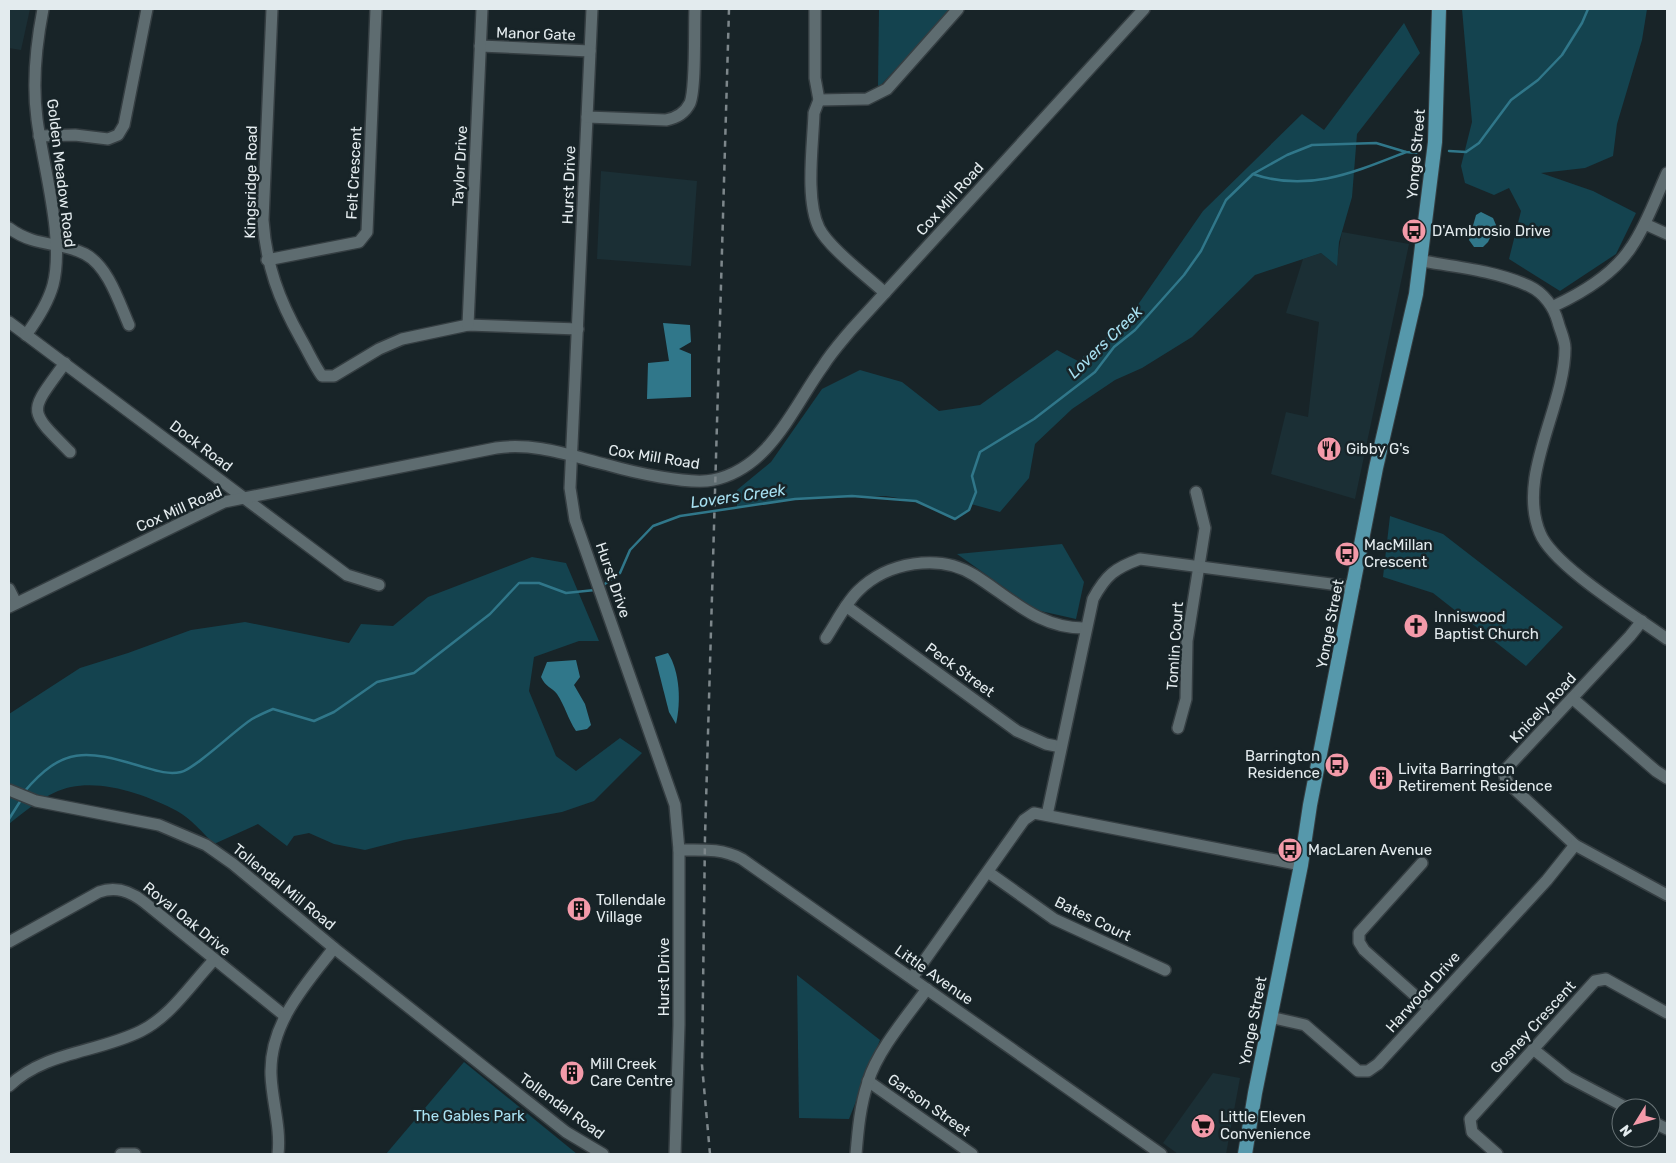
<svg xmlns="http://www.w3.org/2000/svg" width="1676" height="1163" font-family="Rubik,sans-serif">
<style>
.built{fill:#1b2f35}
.green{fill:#14434f}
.water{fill:#30778a}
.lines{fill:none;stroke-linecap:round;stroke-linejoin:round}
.stream{stroke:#30778a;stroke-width:2.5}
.minor-casing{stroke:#353e42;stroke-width:14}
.major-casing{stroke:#353e42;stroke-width:16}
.minor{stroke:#5e6c70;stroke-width:11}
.major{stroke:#5698ab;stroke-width:14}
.rail{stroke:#7d878b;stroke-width:2.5;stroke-dasharray:6 6;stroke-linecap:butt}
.labels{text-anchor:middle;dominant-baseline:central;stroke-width:5;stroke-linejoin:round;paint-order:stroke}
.street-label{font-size:15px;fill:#e3ebee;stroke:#182428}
.poi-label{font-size:15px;fill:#e3ebee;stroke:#182428;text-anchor:start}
.park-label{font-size:15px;fill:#aae3f4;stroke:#182428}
.water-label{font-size:16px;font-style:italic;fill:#a7e0f1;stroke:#182428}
</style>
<rect width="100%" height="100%" fill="#182428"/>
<g class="built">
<path d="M9,9H30L21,50L9,48Z"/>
<path d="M601,171L697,181L691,266L597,259Z"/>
<path d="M1342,232L1409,244L1355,499L1271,474L1286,412L1308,417L1319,322L1286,313L1303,259L1321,253L1336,265Z"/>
<path d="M1213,1073L1240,1078L1226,1154H1178L1163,1143Z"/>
</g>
<g class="green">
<path d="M879,9H952L878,88Z"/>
<path d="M1462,9H1647L1642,40L1617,124L1613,156L1585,168L1541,173L1593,191L1636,213L1616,254L1560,291L1509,259L1521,211L1509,188L1494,195L1465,183L1461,166L1472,122Z"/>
<path d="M1404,23L1420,53L1357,134L1352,197L1339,242L1337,266L1321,253L1255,275L1192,337L1142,368L1115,380L1072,409L1035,444L1029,478L1000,512L971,504L969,510L955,519L916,501L886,496L795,499L737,508V490L771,462L822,389L860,370L902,382L939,411L980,405L1057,350L1078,361L1128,319L1203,211L1302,114L1324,130Z"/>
<path d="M1390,516L1443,534L1563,627L1526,666L1433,593L1383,577Z"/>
<path d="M1062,544L1084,582L1076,619L1036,610L957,554Z"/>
<path d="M532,557L566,563L599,641H579L534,657L529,691L556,756L576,771L620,738L642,753L594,801L562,812L404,840L365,850L334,844L309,833L294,836L287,846L258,824L214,844C203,833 190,818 177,811C147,795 105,780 71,787C47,792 27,810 9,824V714L80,668L128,653L191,630L245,622L349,643L361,624L393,626L428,597Z"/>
<path d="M797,975L880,1040L849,1119L799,1118Z"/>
<path d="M464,1062L577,1154H386Z"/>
</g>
<g class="water">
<path d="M1481,212L1493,218L1496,225L1488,242L1483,247H1474L1469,240L1476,215Z"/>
<path d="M663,323L690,325L691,342L679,349L691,354V397L647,399L648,363L669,361Z"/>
<path d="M668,653C680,672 681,702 676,724L669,712L655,657Z"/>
<path d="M576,660L580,677L574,685L585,704L591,725L587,729L576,731C568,719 565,706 557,694C552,687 546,688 541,677L547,662Z"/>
</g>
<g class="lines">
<g class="stream">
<path d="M1449,151L1466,152L1479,143L1511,100L1538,80L1562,55L1582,23L1588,9"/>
<path d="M1253,174C1308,193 1355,172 1406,152"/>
<path d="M602,586L620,573L630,550L653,526L680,516L795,499L852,496L916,501L955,519L969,510L976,492L972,476L980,452L1034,419L1095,372L1114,347L1135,330L1184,275L1201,251L1226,200L1253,174L1287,155L1312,145L1376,143L1406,152L1418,153"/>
<path d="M24,792C63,746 86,750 140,766C154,770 167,775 181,772C195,769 236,729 252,719C259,715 266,712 273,709L314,721L334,712L377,682L414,673L490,614L519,583H539L566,593L595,590"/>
<path d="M9,819L21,800"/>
</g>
<defs>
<g id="minor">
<path d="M272,9L263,220C266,265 279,300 301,339C308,351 314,365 322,376H334L379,349L402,339L468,325L578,329"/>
<path d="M592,9L570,488L575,520L675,805L679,850V1025L675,1154"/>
<path d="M815,9V78L819,100L814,113C813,145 805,199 819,228C829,248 868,277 885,293"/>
<path d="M480,46L590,51"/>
<path d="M819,100L867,99L887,89L958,9"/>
<path d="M587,117L666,120C677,118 685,113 690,103C696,88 694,28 695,9"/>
<path d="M39,136L75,135L108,139L118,135L124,125L147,9"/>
<path d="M1645,224L1667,234"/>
<path d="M9,228C36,248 60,241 85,254C108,266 119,302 129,325"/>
<path d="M267,260L359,242L367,232L376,9"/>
<path d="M1422,261C1457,267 1496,271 1529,286C1544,293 1554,307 1558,322C1560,330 1565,340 1565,348C1565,407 1516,476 1540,533C1553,566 1637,617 1667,639"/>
<path d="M1554,306C1582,293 1615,273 1632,246C1647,224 1656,197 1667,173"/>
<path d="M9,322L347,575L379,585"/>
<path d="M468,325L482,9"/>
<path d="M26,335C37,320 48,303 53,285C65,239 43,167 37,119C32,82 36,45 43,9"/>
<path d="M65,363C29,413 26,408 70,452"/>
<path d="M9,589L16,603"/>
<path d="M846,606L1017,731L1046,744L1061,747"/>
<path d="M9,607L224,502L496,448C535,442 571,456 608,465C632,472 689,485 713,480C770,468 792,409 823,366C831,353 841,342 851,330L1144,9"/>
<path d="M1642,621L1630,636L1505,770V777L1508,783L1575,845L1667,895"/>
<path d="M826,638C836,623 845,604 858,591C887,562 939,553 974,575C1011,598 1039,629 1085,628"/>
<path d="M1572,698L1656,771L1667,778"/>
<path d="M1178,728L1186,699L1187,641L1205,528L1196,492"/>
<path d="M9,790L36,801L159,825L206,845L233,864L334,948L566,1132L603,1154"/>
<path d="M1047,815L1093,599C1106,575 1115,568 1140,559L1354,587"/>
<path d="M679,850C702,850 721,848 742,859L1161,1154"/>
<path d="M1422,863L1359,933V942L1364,950L1429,1008"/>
<path d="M988,872L1054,919L1165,970"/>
<path d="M9,942L99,892C116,886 130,891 144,902L285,1016"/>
<path d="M912,978L1024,820L1034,813L1301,865"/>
<path d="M1270,1017L1305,1025L1358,1071H1368L1378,1064L1547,880L1575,845"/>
<path d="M1533,1049L1568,1077L1627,1108"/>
<path d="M868,1081L972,1154"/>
<path d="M9,1086C46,1051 97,1053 141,1031C171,1016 191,984 214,960"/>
<path d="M1651,1121L1667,1129"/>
<path d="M121,1154H135"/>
<path d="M278,1154C281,1127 272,1102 271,1075C269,1024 305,985 334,948"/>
<path d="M856,1154C858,1130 860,1106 868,1082C877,1051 908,1015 927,989"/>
<path d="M1497,1154L1472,1132L1470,1119L1595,981L1606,979L1667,1013"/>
</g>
<path id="major" d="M1245,1154L1255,1093L1301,865L1310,805L1376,468L1416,294L1435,142L1439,9"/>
</defs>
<use href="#minor" class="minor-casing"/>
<use href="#major" class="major-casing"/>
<use href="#minor" class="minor"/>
<use href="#major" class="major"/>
<path class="rail" d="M710,1154L702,1065L705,837L729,9"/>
</g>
<defs>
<symbol id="bus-disc" viewBox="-11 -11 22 22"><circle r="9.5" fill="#f39aa9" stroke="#182428"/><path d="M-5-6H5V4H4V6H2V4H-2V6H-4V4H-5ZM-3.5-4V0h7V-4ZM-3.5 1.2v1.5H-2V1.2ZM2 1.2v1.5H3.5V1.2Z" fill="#111"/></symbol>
<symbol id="restaurant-disc" viewBox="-11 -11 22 22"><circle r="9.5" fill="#f39aa9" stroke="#182428"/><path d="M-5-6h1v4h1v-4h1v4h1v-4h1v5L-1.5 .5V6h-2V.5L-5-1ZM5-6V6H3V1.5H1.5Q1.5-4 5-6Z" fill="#111"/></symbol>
<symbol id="church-disc" viewBox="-11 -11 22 22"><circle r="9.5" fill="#f39aa9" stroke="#182428"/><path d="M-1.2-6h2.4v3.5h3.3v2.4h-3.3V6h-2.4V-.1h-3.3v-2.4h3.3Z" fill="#111"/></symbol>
<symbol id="building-disc" viewBox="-11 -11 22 22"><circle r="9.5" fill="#f39aa9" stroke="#182428"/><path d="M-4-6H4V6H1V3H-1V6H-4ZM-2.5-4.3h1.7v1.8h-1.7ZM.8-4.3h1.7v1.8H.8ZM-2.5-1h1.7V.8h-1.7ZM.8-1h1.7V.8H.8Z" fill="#111"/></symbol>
<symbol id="supermarket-disc" viewBox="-11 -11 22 22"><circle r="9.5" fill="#f39aa9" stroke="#182428"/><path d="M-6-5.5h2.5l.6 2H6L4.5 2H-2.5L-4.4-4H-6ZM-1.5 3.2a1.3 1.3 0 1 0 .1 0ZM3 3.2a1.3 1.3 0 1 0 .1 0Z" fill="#111"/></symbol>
</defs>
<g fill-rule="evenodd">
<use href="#bus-disc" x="1400" y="217" width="28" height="28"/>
<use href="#restaurant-disc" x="1315" y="435" width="28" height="28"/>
<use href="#bus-disc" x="1333" y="540" width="28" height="28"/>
<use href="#church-disc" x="1402" y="612" width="28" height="28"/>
<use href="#bus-disc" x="1323" y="751" width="28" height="28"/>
<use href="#building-disc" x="1367" y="764" width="28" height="28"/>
<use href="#bus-disc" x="1276" y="836" width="28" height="28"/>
<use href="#building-disc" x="565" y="895" width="28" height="28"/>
<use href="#building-disc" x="558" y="1059" width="28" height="28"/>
<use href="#supermarket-disc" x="1189" y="1112" width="28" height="28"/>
</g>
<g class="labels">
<g class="street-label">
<text transform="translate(536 34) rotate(2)">Manor Gate</text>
<text transform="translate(1416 154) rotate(-85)">Yonge Street</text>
<text transform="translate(460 166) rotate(-87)">Taylor Drive</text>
<text transform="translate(61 173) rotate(83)">Golden Meadow Road</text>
<text transform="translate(354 173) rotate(-87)">Felt Crescent</text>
<text transform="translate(251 182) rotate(-89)">Kingsridge Road</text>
<text transform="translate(569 185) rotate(-88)">Hurst Drive</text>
<text transform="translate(950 199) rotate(-48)">Cox Mill Road</text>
<text transform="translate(201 446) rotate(37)">Dock Road</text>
<text transform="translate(654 457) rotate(9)">Cox Mill Road</text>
<text transform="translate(179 509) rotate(-24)">Cox Mill Road</text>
<text transform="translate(613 580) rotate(71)">Hurst Drive</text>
<text transform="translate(1330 624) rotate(-79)">Yonge Street</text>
<text transform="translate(1175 646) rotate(-86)">Tomlin Court</text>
<text transform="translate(960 670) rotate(36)">Peck Street</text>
<text transform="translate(1543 708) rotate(-47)">Knicely Road</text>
<text transform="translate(284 887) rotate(39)">Tollendal Mill Road</text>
<text transform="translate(187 919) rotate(39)">Royal Oak Drive</text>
<text transform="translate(1093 919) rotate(26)">Bates Court</text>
<text transform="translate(934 975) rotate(35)">Little Avenue</text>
<text transform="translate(664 977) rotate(-90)">Hurst Drive</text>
<text transform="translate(1423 992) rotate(-48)">Harwood Drive</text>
<text transform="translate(1253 1021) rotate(-79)">Yonge Street</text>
<text transform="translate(1533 1027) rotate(-48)">Gosney Crescent</text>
<text transform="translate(929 1105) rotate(35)">Garson Street</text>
<text transform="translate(562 1106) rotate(36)">Tollendal Road</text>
</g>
<g class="poi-label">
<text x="1432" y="231">D'Ambrosio Drive</text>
<text x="1346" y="449">Gibby G's</text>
<text x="1364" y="545">MacMillan<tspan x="1364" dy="17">Crescent</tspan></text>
<text x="1434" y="617">Inniswood<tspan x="1434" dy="17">Baptist Church</tspan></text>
<text x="1320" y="756" text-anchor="end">Barrington<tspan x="1320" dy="17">Residence</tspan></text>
<text x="1398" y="769">Livita Barrington<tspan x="1398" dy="17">Retirement Residence</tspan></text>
<text x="1308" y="850">MacLaren Avenue</text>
<text x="596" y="900">Tollendale<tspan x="596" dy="17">Village</tspan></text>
<text x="590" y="1064">Mill Creek<tspan x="590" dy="17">Care Centre</tspan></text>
<text x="1220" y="1117">Little Eleven<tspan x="1220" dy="17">Convenience</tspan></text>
</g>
<g class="park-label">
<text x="469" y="1116">The Gables Park</text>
</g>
<g class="water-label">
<text transform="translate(1105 342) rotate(-44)">Lovers Creek</text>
<text transform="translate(738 496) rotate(-8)">Lovers Creek</text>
</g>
</g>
<rect width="1676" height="1163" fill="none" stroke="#e3ebee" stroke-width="20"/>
<g transform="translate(1636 1123) rotate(233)"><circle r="24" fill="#182428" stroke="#697477"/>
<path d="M0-4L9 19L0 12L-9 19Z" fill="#f39aa9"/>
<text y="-8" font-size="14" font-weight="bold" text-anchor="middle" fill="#e3ebee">N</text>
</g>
</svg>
